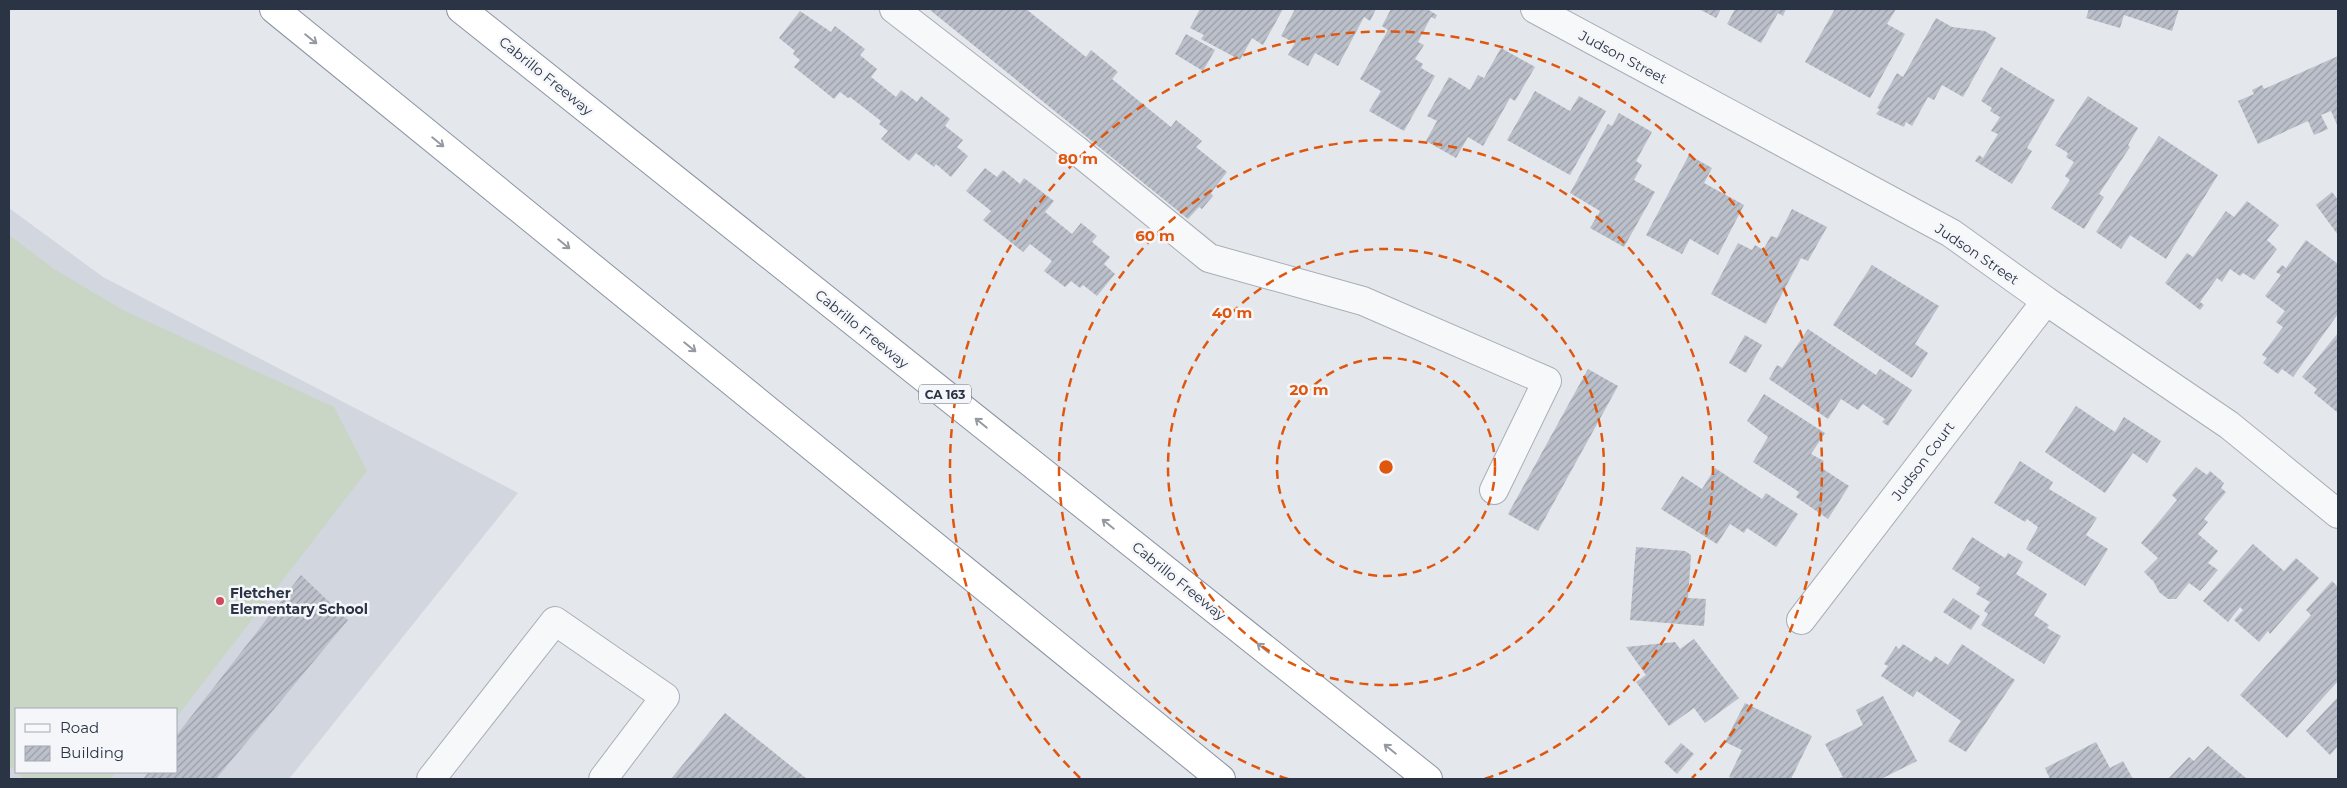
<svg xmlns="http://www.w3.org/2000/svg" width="2347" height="788" font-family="Montserrat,sans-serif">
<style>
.built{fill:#d2d6de;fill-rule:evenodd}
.garden{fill:#c9d6c5}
.building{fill:url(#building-hatch)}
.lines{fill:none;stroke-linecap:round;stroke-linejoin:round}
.minor-casing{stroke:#a9aeb7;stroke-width:30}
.highway-casing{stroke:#8b94a3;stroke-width:30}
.minor{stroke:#f7f8fa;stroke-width:28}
.highway{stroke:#fff;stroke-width:28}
.oneway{stroke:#959aa2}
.ring{fill:none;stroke:#df570f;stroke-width:2.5;stroke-dasharray:9 6}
.poi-dot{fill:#d1495b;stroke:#f4f6f9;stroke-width:2}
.labels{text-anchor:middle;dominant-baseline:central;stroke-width:5;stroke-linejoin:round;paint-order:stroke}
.shield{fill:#f4f6f9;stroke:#676e7b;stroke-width:1}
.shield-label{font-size:12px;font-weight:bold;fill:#2b3445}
.street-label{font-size:14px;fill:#2b3445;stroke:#f4f6f9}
.poi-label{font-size:14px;font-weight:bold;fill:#2b3445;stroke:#f4f6f9;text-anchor:start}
.centre{fill:#df570f;stroke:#f4f6f9;stroke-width:2.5}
.ring-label{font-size:15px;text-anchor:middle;font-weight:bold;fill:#df570f;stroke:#f4f6f9;stroke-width:5;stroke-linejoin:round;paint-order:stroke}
</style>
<defs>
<pattern id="building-hatch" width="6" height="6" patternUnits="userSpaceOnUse" patternTransform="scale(1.25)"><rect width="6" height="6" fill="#bbc0ca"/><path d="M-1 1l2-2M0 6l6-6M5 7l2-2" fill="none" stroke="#989da6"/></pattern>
</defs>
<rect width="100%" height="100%" fill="#e4e7ec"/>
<path class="built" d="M9,208L103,277L518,493L289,779H9ZM16,709H176V772H16Z"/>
<g class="garden">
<path d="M9,235L54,269L123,310L334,407L367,471L176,718V709H16V772L9,765Z"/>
<path d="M16,772H116L111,779H25Z"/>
</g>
<g class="building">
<path d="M931,9H1026L1086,57L1091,50L1118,72L1112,79L1171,127L1176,120L1202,141L1196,147L1227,172L1211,193L1213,196L1202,209L1199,207L1188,219L930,10Z"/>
<path d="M1200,9H1283L1263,45L1252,38L1240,60L1201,39L1204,35L1190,28Z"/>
<path d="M1295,9H1376L1370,21L1364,17L1338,66L1315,53L1308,66L1288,55L1295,43L1281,36Z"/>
<path d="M1391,9H1427L1437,15L1435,19L1431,17L1418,42L1424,45L1415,59L1423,64L1421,68L1435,76L1404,131L1369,111L1381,91L1360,79L1388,30L1382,26Z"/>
<path d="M1699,9H1721L1716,18Z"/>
<path d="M1735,9H1786L1783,16L1778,13L1761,43L1727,24Z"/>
<path d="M1835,9H1896L1887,24L1905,34L1870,98L1805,62Z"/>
<path d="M2089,9H2179L2172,31L2124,15L2120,28L2086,18Z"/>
<path d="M800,11L831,32L835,26L865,49L860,55L877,69L871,77L896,97L901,90L917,102L921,96L950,119L945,126L963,140L957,147L968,156L951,177L936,164L934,167L916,153L909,161L881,139L888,131L879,124L881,121L850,97L848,98L840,92L834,99L794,67L800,60L793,54L795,51L779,38Z"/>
<path d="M1936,18L1952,27L1985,31L1996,38L1963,97L1942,85L1934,100L1928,97L1912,126L1906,122L1904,127L1876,114L1880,109L1877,108L1897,73L1903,77Z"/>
<path d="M1186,34L1215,50L1203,71L1175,54Z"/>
<path d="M1501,48L1535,67L1515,101L1510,98L1483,146L1468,137L1456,158L1426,141L1437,121L1427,116L1449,77L1470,90L1478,75L1484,78Z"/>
<path d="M2338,56V127L2331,111L2321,115L2328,129L2314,135L2308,121L2258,144L2238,101L2254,94L2252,90L2262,85L2264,89Z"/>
<path d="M2001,67L2055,100L2027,148L2032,151L2012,184L1975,161L1979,155L1983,158L1998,134L1991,131L2000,117L1990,111L1992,108L1981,101Z"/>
<path d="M1535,91L1570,111L1579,96L1606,111L1570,175L1507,140Z"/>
<path d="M2088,96L2138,128L2128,145L2130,147L2099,194L2104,197L2084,229L2051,208L2070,180L2065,176L2074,162L2066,157L2068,153L2055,145Z"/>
<path d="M1619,113L1652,132L1636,161L1642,165L1634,180L1655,192L1624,247L1590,228L1600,211L1570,193L1608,124L1612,126Z"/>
<path d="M2159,136L2218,175L2166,259L2130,235L2121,249L2096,232Z"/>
<path d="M1689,155L1712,168L1704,183L1744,205L1718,255L1690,239L1682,254L1646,235Z"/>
<path d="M985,168L997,177L1003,170L1020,184L1024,178L1054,201L1045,212L1072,234L1081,223L1097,236L1092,242L1110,257L1104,264L1115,274L1097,296L1083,285L1080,288L1071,281L1065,287L1044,271L1052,261L1030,244L1023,252L983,220L991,211L966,191Z"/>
<path d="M2332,192L2338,200V235L2316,205Z"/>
<path d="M2247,201L2279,225L2267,240L2277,249L2254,280L2243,273L2240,276L2230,269L2222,282L2217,278L2200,302L2204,305L2200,310L2165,283L2187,253L2193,257L2226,211L2234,217Z"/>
<path d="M1792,209L1827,227L1808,261L1801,258L1766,324L1711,294L1738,243L1752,250L1755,245L1763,250L1771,236L1777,238Z"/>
<path d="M2306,240L2338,264V314L2293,377L2282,369L2278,374L2263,363L2267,358L2262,355L2283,327L2276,322L2285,311L2265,296L2281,275L2276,272L2282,265L2286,268Z"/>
<path d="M1872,265L1939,306L1915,344L1928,353L1912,378L1833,325Z"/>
<path d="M1808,329L1876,375L1880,369L1912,390L1888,426L1882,422L1885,419L1863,404L1858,410L1841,399L1828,419L1769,379L1777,365L1782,368Z"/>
<path d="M2338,333V413L2314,393L2317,389L2302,377Z"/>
<path d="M1745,335L1762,345L1746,373L1729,363Z"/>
<path d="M1588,369L1618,386L1538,531L1508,514Z"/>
<path d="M1764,394L1825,433L1811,454L1824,461L1820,467L1849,486L1828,519L1796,497L1799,492L1753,462L1768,437L1747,421Z"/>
<path d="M2076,406L2115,432L2124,417L2161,441L2147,463L2133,453L2105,493L2045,452Z"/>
<path d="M2020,461L2053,482L2049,489L2097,518L2086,535L2108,549L2085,586L2026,549L2038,527L2027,519L2025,522L1994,503Z"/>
<path d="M2196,467L2207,475L2210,471L2224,483L2221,488L2226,492L2204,519L2208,522L2198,534L2218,551L2208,563L2218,570L2200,591L2189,583L2176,599H2168L2159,592L2154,582L2144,572L2158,558L2141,543L2177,500L2172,495Z"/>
<path d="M1715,468L1762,499L1766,493L1798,514L1776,547L1747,528L1744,533L1730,524L1717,544L1661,509L1682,476L1702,489Z"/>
<path d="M1972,537L2005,558L2008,553L2023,562L2016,574L2047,594L2034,615L2049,625L2047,628L2061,636L2044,664L1981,625L1988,614L1984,611L1990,602L1976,594L1980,587L1952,569Z"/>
<path d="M2253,544L2284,571L2296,558L2319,578L2270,634L2268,631L2259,642L2234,620L2243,610L2240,607L2228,622L2203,601Z"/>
<path d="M1636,547L1685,551L1691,555L1688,598L1706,599L1704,626L1630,620Z"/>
<path d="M301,575L348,620L216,779H143L149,772H176V736Z"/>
<path d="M2332,581L2338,587V681L2287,738L2240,695L2311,615L2306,610Z"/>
<path d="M1953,598L1980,616L1971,630L1943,612Z"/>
<path d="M1694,639L1739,698L1705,723L1694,708L1669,726L1636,682L1646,675L1626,647L1675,642L1680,649Z"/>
<path d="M1903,644L1931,662L1935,656L1948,665L1962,644L2015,680L1966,752L1948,741L1961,721L1917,691L1913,697L1881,676L1888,666L1884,664L1896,646L1899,649Z"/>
<path d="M1883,696L1917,761L1881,779H1836L1843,777L1825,744L1863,725L1856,710Z"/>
<path d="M2338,697V746L2330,755L2306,731Z"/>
<path d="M1745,703L1812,736L1791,779H1734L1729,777L1742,750L1725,742Z"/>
<path d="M725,713L807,779H671Z"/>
<path d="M2096,742L2110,768L2123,761L2133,779H2050L2045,768Z"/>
<path d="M1681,743L1694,754L1677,774L1664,762Z"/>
<path d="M2208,746L2247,779H2168L2189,757L2194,761Z"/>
</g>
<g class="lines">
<defs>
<g id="minor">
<path d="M894,9L1075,149L1209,258L1363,301L1547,381L1494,490"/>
<path d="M1535,9L1951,233L2046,301L2229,425L2338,514"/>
<path d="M1801,620L2046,301"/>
<path d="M431,779L555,621L665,697L603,779"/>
</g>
<g id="highway">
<path d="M274,9L1221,779"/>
<path d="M461,9L1428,779"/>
</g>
</defs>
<use href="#minor" class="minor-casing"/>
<use href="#highway" class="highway-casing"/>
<use href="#minor" class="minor"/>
<use href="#highway" class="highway"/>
</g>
<defs><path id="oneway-shaft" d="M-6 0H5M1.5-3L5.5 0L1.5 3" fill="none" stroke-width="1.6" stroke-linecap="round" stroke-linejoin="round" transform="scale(1.25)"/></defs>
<g class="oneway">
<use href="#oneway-shaft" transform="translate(311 39) rotate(39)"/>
<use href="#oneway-shaft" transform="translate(438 142) rotate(39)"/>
<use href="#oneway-shaft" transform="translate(564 244) rotate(39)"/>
<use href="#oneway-shaft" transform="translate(690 347) rotate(39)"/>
<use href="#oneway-shaft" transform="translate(981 423) rotate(-141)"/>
<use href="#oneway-shaft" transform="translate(1108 524) rotate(-141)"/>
<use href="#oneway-shaft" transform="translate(1263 648) rotate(-141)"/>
<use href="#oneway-shaft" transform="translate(1390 749) rotate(-141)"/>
</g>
<g class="ring">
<circle cx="1386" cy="467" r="109"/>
<circle cx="1386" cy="467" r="218"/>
<path d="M1288 779A327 327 0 1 1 1484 779"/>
<path d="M1080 778A436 436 0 1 1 1692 778"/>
</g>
<circle class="poi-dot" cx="220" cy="601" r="5"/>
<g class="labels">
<rect class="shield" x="919" y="384.5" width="52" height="19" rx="4"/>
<g class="shield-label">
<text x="945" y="394">CA 163</text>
</g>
<g class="street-label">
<text transform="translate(1623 57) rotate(28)">Judson Street</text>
<text transform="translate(546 76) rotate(39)">Cabrillo Freeway</text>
<text transform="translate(1977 254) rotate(34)">Judson Street</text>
<text transform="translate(862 329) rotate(39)">Cabrillo Freeway</text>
<text transform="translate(1923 461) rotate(-53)">Judson Court</text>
<text transform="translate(1179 581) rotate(39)">Cabrillo Freeway</text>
</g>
<g class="poi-label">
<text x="230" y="593">Fletcher<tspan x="230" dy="16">Elementary School</tspan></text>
</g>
</g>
<circle cx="1386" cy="467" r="8" class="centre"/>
<g class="ring-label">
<text x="1078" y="164">80 m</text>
<text x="1155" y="241">60 m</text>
<text x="1232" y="318">40 m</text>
<text x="1309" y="395">20 m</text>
</g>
<rect width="2347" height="788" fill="none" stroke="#2b3445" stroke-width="20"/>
<rect x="15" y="708" width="162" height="65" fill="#f4f6f9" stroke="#a4a8b1"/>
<rect x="25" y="724" width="25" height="8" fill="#f7f8fa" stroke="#a4a8b1"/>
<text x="60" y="733" font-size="15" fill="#2b3445">Road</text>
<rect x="25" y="746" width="25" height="15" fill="url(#building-hatch)" stroke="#a4a8b1"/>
<text x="60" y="758" font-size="15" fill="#2b3445">Building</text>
</svg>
